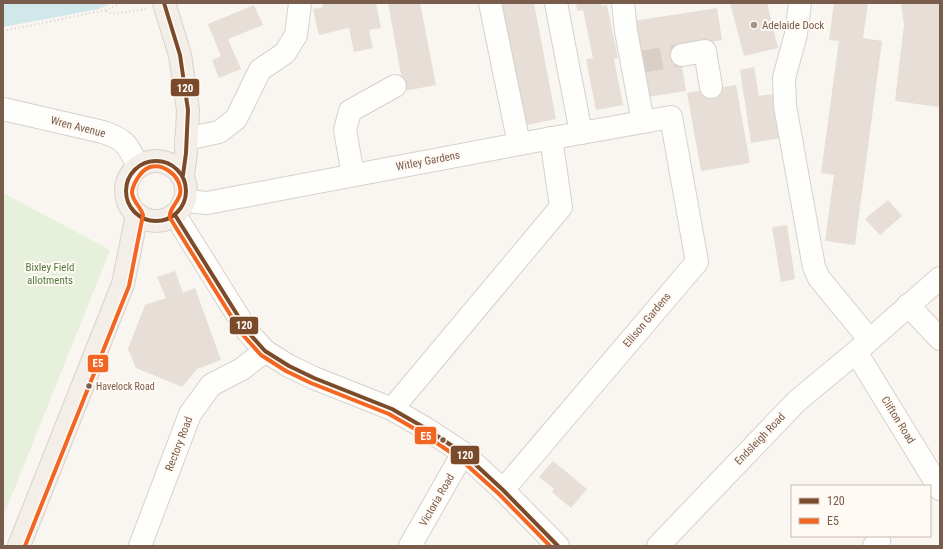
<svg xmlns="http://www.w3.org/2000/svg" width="943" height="549" font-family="'Roboto Condensed',sans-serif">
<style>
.green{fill:#e7f0db}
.water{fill:#d0e8ea}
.building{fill:#e6ded7}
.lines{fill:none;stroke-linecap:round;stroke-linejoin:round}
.minor-tunnel{stroke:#d9cfc7;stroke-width:22;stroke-dasharray:22 11;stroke-linecap:butt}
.minor-casing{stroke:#d7d1cb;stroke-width:24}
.major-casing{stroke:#dad1cc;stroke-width:24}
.path{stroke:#dcd5d0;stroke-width:2.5;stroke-dasharray:1 3;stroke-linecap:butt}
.minor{stroke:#fefefd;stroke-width:22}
.major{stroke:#f3eee8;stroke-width:22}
.bus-1-casing{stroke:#fffaf3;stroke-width:7}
.bus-2-casing{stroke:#fffaf3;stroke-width:7}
.bus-1{stroke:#7a4b2a;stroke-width:4}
.bus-2{stroke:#f26522;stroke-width:4}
.poi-dot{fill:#a69286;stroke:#fffaf3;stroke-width:1.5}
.bus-dot{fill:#7a5c4d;stroke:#fffaf3;stroke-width:1.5}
.labels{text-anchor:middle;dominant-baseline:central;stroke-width:4;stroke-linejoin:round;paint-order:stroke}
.bus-label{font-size:10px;fill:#7a5c4d;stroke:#fffaf3;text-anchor:start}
.poi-label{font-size:11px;fill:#7a5c4d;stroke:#fffaf3;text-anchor:start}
.street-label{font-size:11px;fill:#7a5c4d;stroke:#fffaf3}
.park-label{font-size:11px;fill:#537a41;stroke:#fffaf3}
.line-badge{stroke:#fffaf3;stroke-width:1.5}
.badge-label{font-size:11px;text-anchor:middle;font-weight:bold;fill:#fff}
</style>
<rect width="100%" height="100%" fill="#f9f5f0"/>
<path class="green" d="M3,193L110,250L3,517Z"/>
<path class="water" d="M3,3H112L99,9L3,27Z"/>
<g class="building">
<path d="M322,3H376L381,28L369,30L373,48L354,52L349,28L319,35L313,9L323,7Z"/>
<path d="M388,3H420L436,85L404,91Z"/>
<path d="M499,3H534L556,119L522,126Z"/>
<path d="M576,3H601L602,6L607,5L618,58L614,59L623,105L596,110L586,59L593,58L583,10L577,11Z"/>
<path d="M730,3H767L778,48L744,56Z"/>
<path d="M834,3H868L863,38L882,41L855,245L825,241L834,175L821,173L839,41L829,40Z"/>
<path d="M901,3H940V97L939,107L895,101L904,25Z"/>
<path d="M254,5L263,25L228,39L241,69L219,78L212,60L221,56L208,24Z"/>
<path d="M717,8L722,40L679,48L686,91L647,97L634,21Z"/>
<path d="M754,67L759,96L774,94L781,138L751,143L740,70Z"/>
<path d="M736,85L750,163L701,171L687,93Z"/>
<path d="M888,200L902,216L880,235L865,219Z"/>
<path d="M787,225L795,279L781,282L772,227Z"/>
<path d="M175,271L183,293L195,288L221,360L197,369L182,387L136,368L128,349L145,305L166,298L157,277Z"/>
<path d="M553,461L587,489L571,508L552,492L554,489L539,477Z"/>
</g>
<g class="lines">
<path class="minor-tunnel" d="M640,62L682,55"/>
<defs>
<g id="minor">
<path d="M490,3L519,144"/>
<path d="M556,3L581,133"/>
<path d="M623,3L626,31L643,122"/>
<path d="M800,3L796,34L784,78L785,106L814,267L819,278L869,339"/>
<path d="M682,55L705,51L711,87"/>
<path d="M3,109L103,132C126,140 127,144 138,166"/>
<path d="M186,139L219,132L236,119L260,70L285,53L296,35L300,3"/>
<path d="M353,175L345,130L350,111L395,86"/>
<path d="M186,201L207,203L519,144L671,117L697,262L503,490"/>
<path d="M175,215L248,332L265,351L289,366L314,378L392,409L425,428L463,453L503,490L558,546"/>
<path d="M908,305L940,339"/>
<path d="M856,352L940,489"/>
<path d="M392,409L561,207L551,138"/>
<path d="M140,546L190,414L211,385L242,369L265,351"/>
<path d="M410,546L463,453"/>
<path d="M658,546L797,401L856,352L940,278"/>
<path d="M874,546L879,541"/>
</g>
<g id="major">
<path d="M164,3L180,55L188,110L186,153L183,175"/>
<circle cx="156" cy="191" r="30"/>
<path d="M19,546L123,284L137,215"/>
</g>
</defs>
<use href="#minor" class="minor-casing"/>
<use href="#major" class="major-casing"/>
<g class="path">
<path d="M106,11L112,14L147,9"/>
<path d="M3,31L105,10L121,3"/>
</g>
<use href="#minor" class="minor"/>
<use href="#major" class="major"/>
<defs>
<g id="bus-1">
<path d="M164,3L180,55L188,110L186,153L183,175"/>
<circle cx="156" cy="191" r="30"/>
<path d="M175,215L248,332L265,351L289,366L314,378L392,409L425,428L463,453L503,490L558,546"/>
</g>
<path id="bus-2" d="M25,546L129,286L143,215C141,207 133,202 132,193C132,188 134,184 137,179C140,174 144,169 150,167C163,163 178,175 180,187C183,200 168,207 170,218L243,335L261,355L286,371L311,383L389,414L422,433L459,458L499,494L550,546"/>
</defs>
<use href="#bus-1" class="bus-1-casing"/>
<use href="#bus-2" class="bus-2-casing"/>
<use href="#bus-1" class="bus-1"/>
<use href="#bus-2" class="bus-2"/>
</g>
<circle class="poi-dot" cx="754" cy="25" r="4"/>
<g class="bus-dot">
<circle cx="89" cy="386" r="3.5"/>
<circle cx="443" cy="440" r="3.5"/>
</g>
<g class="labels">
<g class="bus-label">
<text x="96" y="386">Havelock Road</text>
</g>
<g class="poi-label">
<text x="762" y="25">Adelaide Dock</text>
</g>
<g class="street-label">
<text transform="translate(78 127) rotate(14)">Wren Avenue</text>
<text transform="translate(428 161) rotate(-11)">Witley Gardens</text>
<text transform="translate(647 320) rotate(-50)">Ellison Gardens</text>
<text transform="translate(898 420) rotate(58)">Clifton Road</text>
<text transform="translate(760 439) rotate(-46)">Endsleigh Road</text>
<text transform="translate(179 444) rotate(-69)">Rectory Road</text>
<text transform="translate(437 500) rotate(-60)">Victoria Road</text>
</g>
<g class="park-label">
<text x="50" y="267">Bixley Field<tspan x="50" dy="13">allotments</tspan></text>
</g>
</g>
<g class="line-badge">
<rect x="170" y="78" width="30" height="19" rx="4" fill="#7a4b2a"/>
<rect x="229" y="316" width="30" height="19" rx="4" fill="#7a4b2a"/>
<rect x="87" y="354" width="22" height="19" rx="4" fill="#f26522"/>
<rect x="414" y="426" width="23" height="19" rx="4" fill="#f26522"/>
<rect x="450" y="445" width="30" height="20" rx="4" fill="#7a4b2a"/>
</g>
<g class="badge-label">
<text x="185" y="92">120</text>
<text x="244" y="329">120</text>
<text x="98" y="367">E5</text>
<text x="426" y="440">E5</text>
<text x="465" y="459">120</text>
</g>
<rect width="943" height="549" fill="none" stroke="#7a5c4d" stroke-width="8"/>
<rect x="791" y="485" width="140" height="52" fill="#fffaf3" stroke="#cabbb1"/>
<rect x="799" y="498" width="20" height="6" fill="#7a4b2a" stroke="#cabbb1"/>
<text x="827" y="505" font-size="12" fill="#7a5c4d">120</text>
<rect x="799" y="518" width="20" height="6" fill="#f26522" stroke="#cabbb1"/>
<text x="827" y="525" font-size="12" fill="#7a5c4d">E5</text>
</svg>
